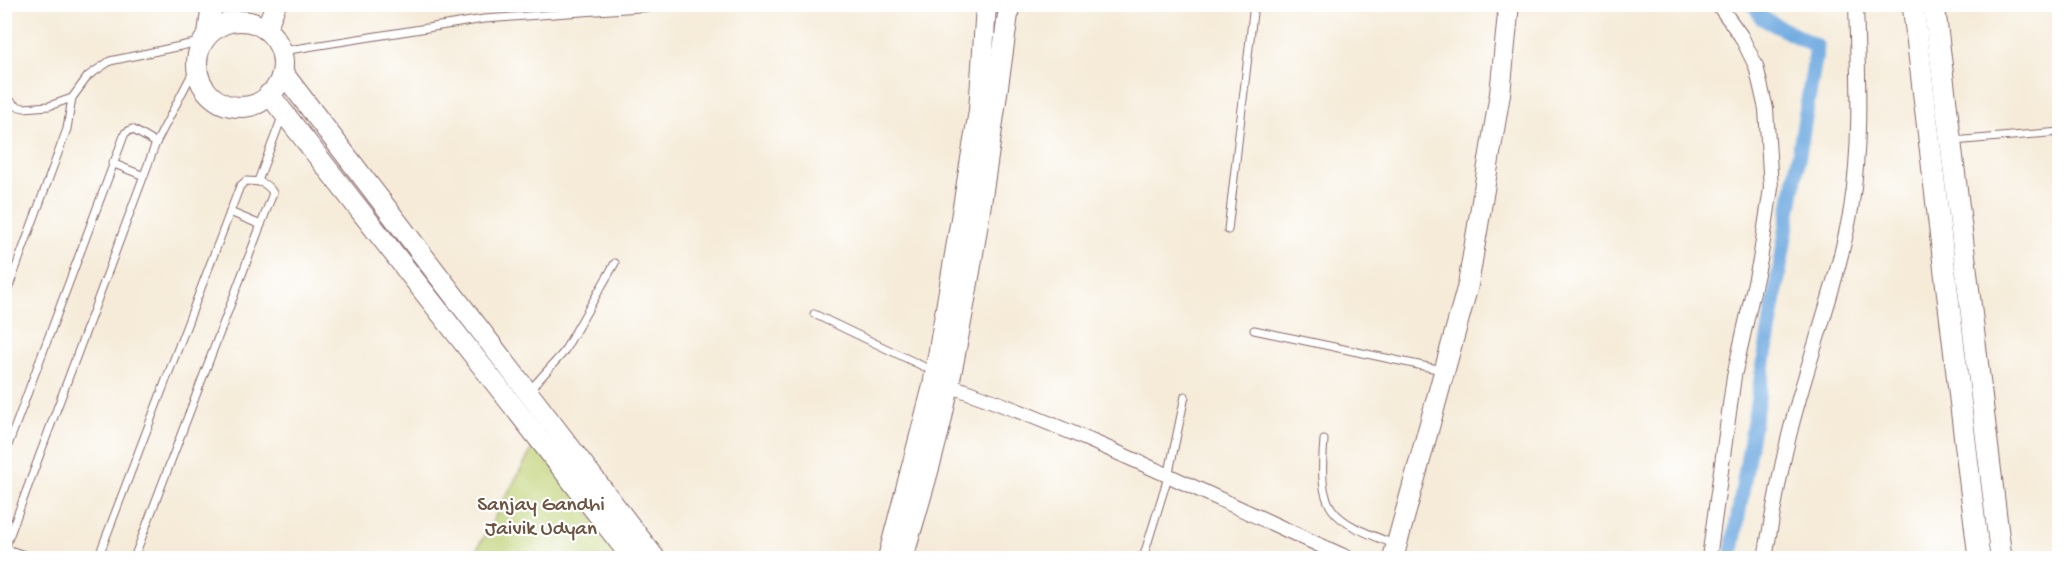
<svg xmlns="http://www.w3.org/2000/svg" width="2064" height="563" font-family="'Gochi Hand',sans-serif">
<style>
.green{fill:#bed073;stroke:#84784f;stroke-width:1.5}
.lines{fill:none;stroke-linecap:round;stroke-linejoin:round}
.canal{stroke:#70aae0;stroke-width:15}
.lane-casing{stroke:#866668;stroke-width:9}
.street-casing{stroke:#866668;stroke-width:16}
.secondary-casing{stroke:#866668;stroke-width:22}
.primary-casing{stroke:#866668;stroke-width:23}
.lane{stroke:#fff;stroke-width:7}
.street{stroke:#fff;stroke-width:14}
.secondary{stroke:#fff;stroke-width:20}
.primary{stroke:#fff;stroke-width:21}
.labels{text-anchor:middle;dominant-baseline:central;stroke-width:4.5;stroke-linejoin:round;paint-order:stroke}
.park-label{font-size:21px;fill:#6d5441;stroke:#fff}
</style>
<rect width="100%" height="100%" fill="#fff"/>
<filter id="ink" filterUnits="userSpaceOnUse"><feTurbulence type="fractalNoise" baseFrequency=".0167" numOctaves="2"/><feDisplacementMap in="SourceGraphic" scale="12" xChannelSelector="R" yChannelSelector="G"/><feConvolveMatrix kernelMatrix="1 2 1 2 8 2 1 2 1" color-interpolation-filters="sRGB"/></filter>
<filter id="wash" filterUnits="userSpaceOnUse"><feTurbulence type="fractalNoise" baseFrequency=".008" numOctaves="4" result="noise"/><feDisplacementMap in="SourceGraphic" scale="24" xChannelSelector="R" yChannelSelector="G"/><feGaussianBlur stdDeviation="1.35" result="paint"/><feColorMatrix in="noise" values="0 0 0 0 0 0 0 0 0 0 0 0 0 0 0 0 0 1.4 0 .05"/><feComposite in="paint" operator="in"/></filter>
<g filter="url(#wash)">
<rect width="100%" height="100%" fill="#f5ebd8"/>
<path class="green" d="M535,444L625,558H472Z"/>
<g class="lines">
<path class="canal" d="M1731,558L1817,47L1762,18L1754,4"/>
</g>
</g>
<g filter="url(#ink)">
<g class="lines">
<defs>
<g id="lane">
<path d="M282,51L484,19L696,4"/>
<path d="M4,95L16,106L24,108L49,106L72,98L88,76L110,61L204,41"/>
<path d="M1953,141L2060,132"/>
<path d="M112,163L144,176"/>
<path d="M258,181L282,117"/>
<path d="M230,212L261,225"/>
<path d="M1228,230L1254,4"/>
<path d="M4,300L67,129L72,98"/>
<path d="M814,314L933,371"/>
<path d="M1254,330L1442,370"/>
<path d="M529,391L563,353L615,263"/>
<path d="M1324,440C1318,512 1329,519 1394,544"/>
<path d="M4,456L125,133L132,129L156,143"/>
<path d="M4,548L33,558"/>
<path d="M5,548L156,143L196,66"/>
<path d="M98,558L240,186L246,181C258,181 267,182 273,193L134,558"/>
<path d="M1143,558L1168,477L1185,396"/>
</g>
<g id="street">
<path d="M948,385C1083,431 1218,500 1348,558"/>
<path d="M1709,558L1734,376L1760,260L1771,188L1766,109L1756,66L1741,36L1718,4"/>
<path d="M1765,558C1774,507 1783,453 1798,402C1816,338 1839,275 1851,209C1862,141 1858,73 1856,4"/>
</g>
<g id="secondary">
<circle cx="240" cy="64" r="43"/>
<path d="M266,29L276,4"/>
<path d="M208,34L212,4"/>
<path d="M283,73L655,558"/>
<path d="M269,94L632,558"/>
<path d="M888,558L933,386L979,111L986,6"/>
<path d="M903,558C916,513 930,468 941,422C971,285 990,146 1009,7"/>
<path d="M1393,558L1468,285L1500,94L1509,4"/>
</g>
<g id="primary">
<path d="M1913,4L1979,558"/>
<path d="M1934,4L2001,558"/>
</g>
</defs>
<use href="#lane" class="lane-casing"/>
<use href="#street" class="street-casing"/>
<use href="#secondary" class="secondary-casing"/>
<use href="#primary" class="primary-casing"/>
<use href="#lane" class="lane"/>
<use href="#street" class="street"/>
<use href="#secondary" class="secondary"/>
<use href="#primary" class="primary"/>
</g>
</g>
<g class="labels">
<g class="park-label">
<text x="541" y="506">Sanjay Gandhi<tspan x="541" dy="24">Jaivik Udyan</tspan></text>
</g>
</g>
<rect width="2064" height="563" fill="none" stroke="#fff" stroke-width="24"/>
</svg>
